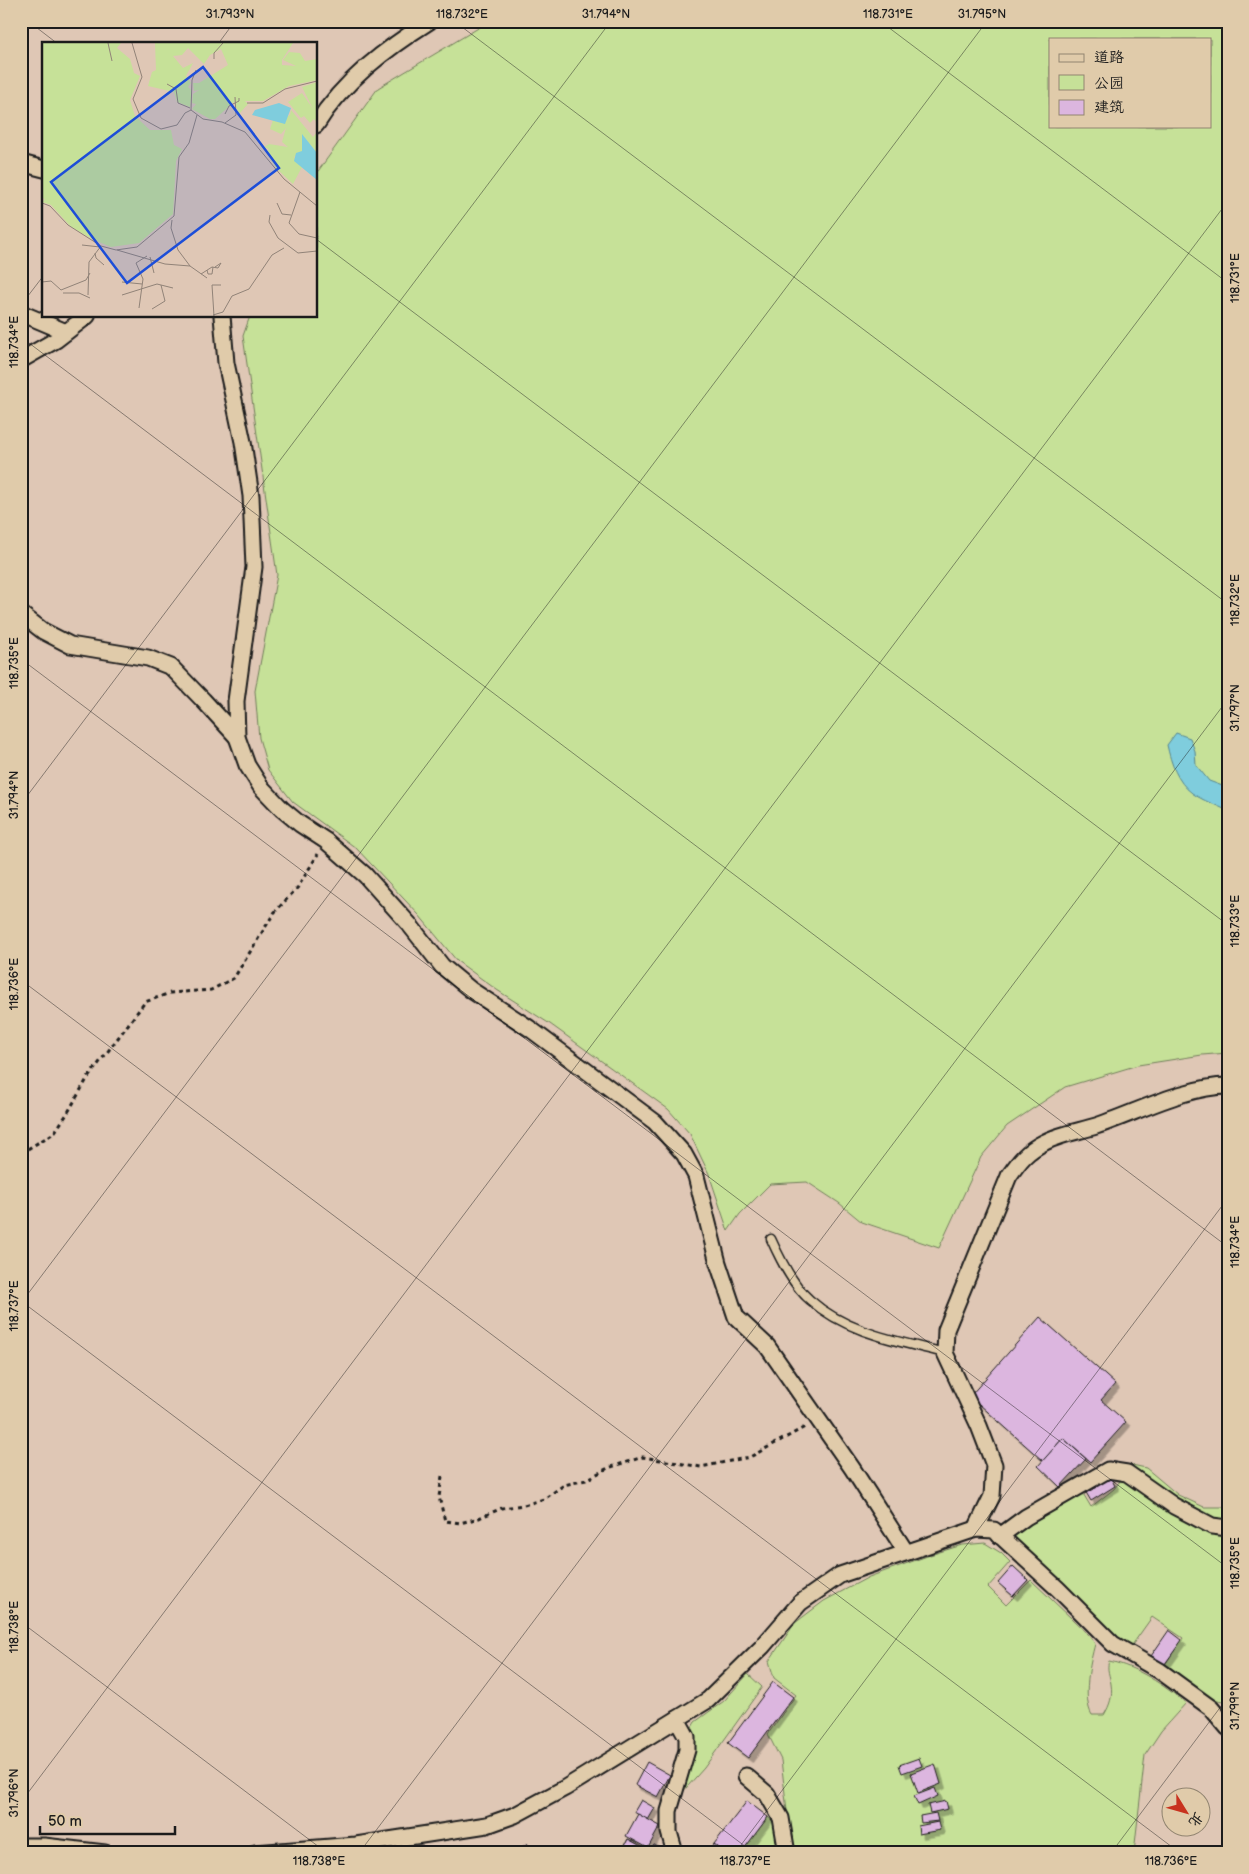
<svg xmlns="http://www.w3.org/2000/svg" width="1249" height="1874" font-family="'Balsamiq Sans','LXGW WenKai TC',sans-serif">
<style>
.green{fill:#c6e198;stroke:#717e5a;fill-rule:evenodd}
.water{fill:#7fcddd;stroke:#578690}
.building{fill:#dcb6df;stroke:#1c1c1c;filter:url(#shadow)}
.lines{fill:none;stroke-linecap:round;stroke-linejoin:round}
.lane-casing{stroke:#1c1c1c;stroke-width:11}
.street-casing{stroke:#1c1c1c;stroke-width:19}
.path{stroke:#1c1c1c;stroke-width:3;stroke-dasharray:4 4;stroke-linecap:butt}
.lane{stroke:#e0cbaa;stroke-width:8}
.street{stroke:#e0cbaa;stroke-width:15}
.ticks{fill:none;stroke:#1c1c1c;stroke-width:1;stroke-opacity:0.45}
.inset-road{fill:none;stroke:#918378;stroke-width:1}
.view{fill:#1d4ed8;fill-opacity:0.15;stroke:#1d4ed8;stroke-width:2.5}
.inset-edge{fill:none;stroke:#1c1c1c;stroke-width:2.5}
.neatline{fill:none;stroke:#1c1c1c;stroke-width:2}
.ticks-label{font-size:12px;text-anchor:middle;fill:#1c1c1c}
</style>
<defs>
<filter id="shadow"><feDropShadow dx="4.5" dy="4.5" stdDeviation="0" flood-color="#0004"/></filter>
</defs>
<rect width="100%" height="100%" fill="#dfc7b5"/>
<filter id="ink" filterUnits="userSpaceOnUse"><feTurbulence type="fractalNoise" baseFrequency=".02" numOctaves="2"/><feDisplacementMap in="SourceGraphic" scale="10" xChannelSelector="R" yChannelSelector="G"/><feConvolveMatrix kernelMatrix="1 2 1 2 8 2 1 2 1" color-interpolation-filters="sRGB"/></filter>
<g filter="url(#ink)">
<g class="green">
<path d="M490,21H1228V1053L1202,1055L1138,1065L1065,1087L1007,1126L981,1157L939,1248L862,1222L839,1203L807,1182L770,1184L740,1214L728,1231L709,1174L690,1134L668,1109L550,1024L497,990L457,961L419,915L356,848L293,802L268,770L259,738L255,691L277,575L243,336L250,316H316V174L378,88ZM1050,39H1210V126H1050Z"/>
<path d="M1132,1465L1146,1468L1178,1495L1204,1507H1223L1228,1504L1227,1702C1208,1704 1179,1677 1164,1666L1183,1638L1152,1617L1130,1648L1011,1540V1535L1081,1490L1091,1507L1114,1489Z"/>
<path d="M985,1543L1001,1553L1010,1562L988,1587L1006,1605L1031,1580L1090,1636L1095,1644C1090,1662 1082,1699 1092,1715H1104C1110,1705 1113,1696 1111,1684C1110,1676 1106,1669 1109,1661C1138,1667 1163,1685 1186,1703L1161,1731L1145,1755L1134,1853H794L788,1819L781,1760L768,1734L796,1695L774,1678L769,1661L795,1623L824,1601L869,1577L930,1555L962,1545Z"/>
<path d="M748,1674L762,1687L704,1768L679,1796L692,1735L691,1729L695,1722L724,1701Z"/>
<path d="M768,1817L775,1823L780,1853H741Z"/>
</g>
<path class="water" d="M1176,733L1190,738L1195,751L1196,765L1209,781L1228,788V811C1217,805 1203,801 1192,793C1177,782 1171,763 1167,745Z"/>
<g class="building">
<path d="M1040,1317L1115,1384L1101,1400L1126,1422L1090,1462L1063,1438L1043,1461L970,1396Z"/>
<path d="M1063,1438L1086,1459L1060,1487L1038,1466Z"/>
<path d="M1109,1474L1115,1486L1091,1501L1084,1489Z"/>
<path d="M1013,1566L1028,1580L1013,1596L998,1583Z"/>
<path d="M1169,1630L1182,1640L1162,1668L1149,1659Z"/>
<path d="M773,1682L793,1697L748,1758L728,1743Z"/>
<path d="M919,1758L922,1766L902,1773L899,1765Z"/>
<path d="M647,1762L670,1775L658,1797L635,1785Z"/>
<path d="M935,1764L941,1784L918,1793L911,1773Z"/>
<path d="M935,1788L938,1796L918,1805L914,1796Z"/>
<path d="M641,1800L655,1808L648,1820L634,1812Z"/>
<path d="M747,1801L768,1817L741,1853H725L714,1844Z"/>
<path d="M946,1801L948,1809L930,1813L928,1805Z"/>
<path d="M936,1813L938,1821L921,1823L920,1816Z"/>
<path d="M638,1814L660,1826L648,1848L626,1836Z"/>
<path d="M938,1822L940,1830L919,1834L918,1826Z"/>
<path d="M628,1839L650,1851L654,1845L669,1853H621Z"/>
<path d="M628,1839L650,1851L649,1853H621Z"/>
<path d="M527,1843L535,1853H515Z"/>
<path d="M714,1844L725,1853H707Z"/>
<path d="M654,1845L669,1853H649Z"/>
</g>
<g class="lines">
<defs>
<path id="lane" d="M771,1239C780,1259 793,1286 810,1300C847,1333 898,1341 945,1353"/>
<g id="street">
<path d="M316,125C343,81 387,48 430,21"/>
<path d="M21,163L44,169"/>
<path d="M21,313L66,332"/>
<path d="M222,316L226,363L243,442L251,496L254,567L236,701L237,737L247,765L261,787L282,809L300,824L326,841L365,875L409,924L442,966L471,990L529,1028L655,1122L684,1154L696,1176L718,1263L736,1317L767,1346L852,1468L906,1552"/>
<path d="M21,360L56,340L87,316"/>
<path d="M21,614L43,631L70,645L148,658L171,667L203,700L237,737"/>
<path d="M976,1529L992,1496L994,1465L979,1426L945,1353L946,1330L1009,1176C1020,1160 1027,1151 1045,1142C1060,1134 1080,1131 1096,1126C1136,1113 1186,1086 1228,1086"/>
<path d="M1000,1536L1026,1517L1108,1470L1127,1473L1174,1506L1212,1526L1228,1528"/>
<path d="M746,1776L767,1794L781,1818L787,1853"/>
<path d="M21,1846H44L105,1853"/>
<path d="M255,1853L356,1845L487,1825L515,1815L565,1788L708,1700L762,1647L800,1603L840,1575L976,1529L994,1530L1058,1589L1113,1644L1160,1671L1211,1708L1228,1728"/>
<path d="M675,1853L669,1832V1811L687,1750V1737L677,1719"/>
</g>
</defs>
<use href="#lane" class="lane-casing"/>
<use href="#street" class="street-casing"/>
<g class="path">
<path d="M21,1153L54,1133L67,1114L87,1079L145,1002L170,993L211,990L234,978L274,913L298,887L318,854"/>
<path d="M442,1476L439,1497L445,1521L460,1523L479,1518L502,1508L524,1505L544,1499L564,1485L586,1480L608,1468L643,1457L701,1467L750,1457L805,1427"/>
</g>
<use href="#lane" class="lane"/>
<use href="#street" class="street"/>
</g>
</g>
<path class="ticks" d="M28,21L58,44M454,21L1228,604M880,21L1228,283M218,44L235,21M316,239L1228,925M21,305L44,275M21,337L1228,1247M21,659L1228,1568M21,804L611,21M21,980L1180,1853M21,1301L754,1853M21,1303L987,21M21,1622L327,1853M21,1802L1228,201M359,1853L1228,699M735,1853L1228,1198M1111,1853L1228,1697"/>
<g transform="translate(42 42)">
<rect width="275" height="275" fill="#dfc7b5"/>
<path d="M0,1H79L75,6L88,17L92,31L98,34L88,58L93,74L108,88H129L132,103L140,107L134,119L131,172L97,201L69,205L52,198L29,185L9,163L0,160L3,157L0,156ZM113,1H251L240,18V23L254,24L241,18L247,10L258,11L263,19L275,17V38L247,44L221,59H203L206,62L197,72L192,60L173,77H168L150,67L154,62L150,61L151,52L157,48L152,49L151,41H157L186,23L179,7L168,13L162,22L146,6L140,13L131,14L141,26L151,21L144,34L149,41L146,45L150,49L148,65L135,60L132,50L106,44L110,30L114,28ZM275,40V81L272,77L268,81L262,74L259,76L246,60L260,51L271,67L260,45ZM249,68L271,95L275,90V111L260,93V110L252,115L260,125L251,142L235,127L224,110L227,107L222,105L227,102L246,105L240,100L244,86L239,92L228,87L231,78L235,80L248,73Z" fill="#c6e198"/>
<path d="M237,61L249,66L243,82L210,73L213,68ZM260,92L275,111V138L252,119L254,111L260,109Z" fill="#7fcddd"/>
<path class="inset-road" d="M66,1L70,19M90,1L100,35L91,57L99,76L119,87L135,83L143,71L149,68M172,17V11L181,1M125,42L134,47L136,61L148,66M205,61H221L243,47L275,39M149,68L161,77L180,80L203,90L242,137L275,164M149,68L150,38L154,28M183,72L187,64L197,59V56M183,81L194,73L193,55M258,150L247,181L257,192L275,196M0,161L8,164L26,183L59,204L74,208L95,205L132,174L137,115L147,101L155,73M235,161L240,172L249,173M228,173L227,180L236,196L256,211L275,209M130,178L129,186L136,208L148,224L165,236M40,203L58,205M75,208L123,222L148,224M53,211L54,216L62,223M108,215L112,231M165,228L166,232H170L171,225M159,232L170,225L176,226L179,221L173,225M0,240L9,239L19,248L44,238L48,231M80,240L100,242M21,251H37L48,256M46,253L47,220L59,204M80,253L115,242L131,246M97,266L101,237L94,221L105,214M110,267L123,259L119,243M171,273L181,270L190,254L207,247L230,213L242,206M172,274L170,243H179"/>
<path class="view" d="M161,25L237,126L85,241L9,140Z"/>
<rect width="275" height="275" class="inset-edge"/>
</g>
<rect width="1249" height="1874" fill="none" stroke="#e0cbaa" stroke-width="55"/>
<rect x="1049" y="38" width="162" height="90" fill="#e0cbaa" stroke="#928571"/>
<rect x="1059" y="54" width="25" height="8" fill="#e0cbaa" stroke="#928571"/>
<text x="1094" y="62" font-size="15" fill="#1c1c1c">道路</text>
<rect x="1059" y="75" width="25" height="15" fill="#c6e198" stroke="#928571"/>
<text x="1094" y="88" font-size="15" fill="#1c1c1c">公园</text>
<rect x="1059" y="100" width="25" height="15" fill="#dcb6df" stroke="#928571"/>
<text x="1094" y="112" font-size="15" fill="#1c1c1c">建筑</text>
<g transform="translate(1186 1812) rotate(127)"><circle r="24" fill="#e0cbaa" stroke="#928571"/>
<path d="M0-4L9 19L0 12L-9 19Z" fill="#c8321e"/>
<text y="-8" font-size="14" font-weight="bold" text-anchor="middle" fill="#1c1c1c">北</text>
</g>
<path d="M40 1826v8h135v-8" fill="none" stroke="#1c1c1c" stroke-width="2.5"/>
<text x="48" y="1826" font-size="15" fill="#1c1c1c" stroke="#e0cbaa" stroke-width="4" paint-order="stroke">50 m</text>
<rect x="28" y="28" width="1194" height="1818" class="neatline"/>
<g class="ticks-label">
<text x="230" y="18">31.793°N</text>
<text x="462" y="18">118.732°E</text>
<text x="606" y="18">31.794°N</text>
<text x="888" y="18">118.731°E</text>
<text x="982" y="18">31.795°N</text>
<text transform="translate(1235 278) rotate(-90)" y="4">118.731°E</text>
<text transform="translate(14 342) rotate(-90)" y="4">118.734°E</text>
<text transform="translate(1235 600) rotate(-90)" y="4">118.732°E</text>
<text transform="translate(14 663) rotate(-90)" y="4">118.735°E</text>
<text transform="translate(1235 708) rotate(-90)" y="4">31.797°N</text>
<text transform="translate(14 795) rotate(-90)" y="4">31.794°N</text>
<text transform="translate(1235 921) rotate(-90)" y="4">118.733°E</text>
<text transform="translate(14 984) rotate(-90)" y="4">118.736°E</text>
<text transform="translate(1235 1242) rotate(-90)" y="4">118.734°E</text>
<text transform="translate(14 1306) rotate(-90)" y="4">118.737°E</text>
<text transform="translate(1235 1563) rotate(-90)" y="4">118.735°E</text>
<text transform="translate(14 1627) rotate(-90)" y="4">118.738°E</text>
<text transform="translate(1235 1706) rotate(-90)" y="4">31.799°N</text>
<text transform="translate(14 1793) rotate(-90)" y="4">31.796°N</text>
<text x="319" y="1865">118.738°E</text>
<text x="745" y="1865">118.737°E</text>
<text x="1171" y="1865">118.736°E</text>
</g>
</svg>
